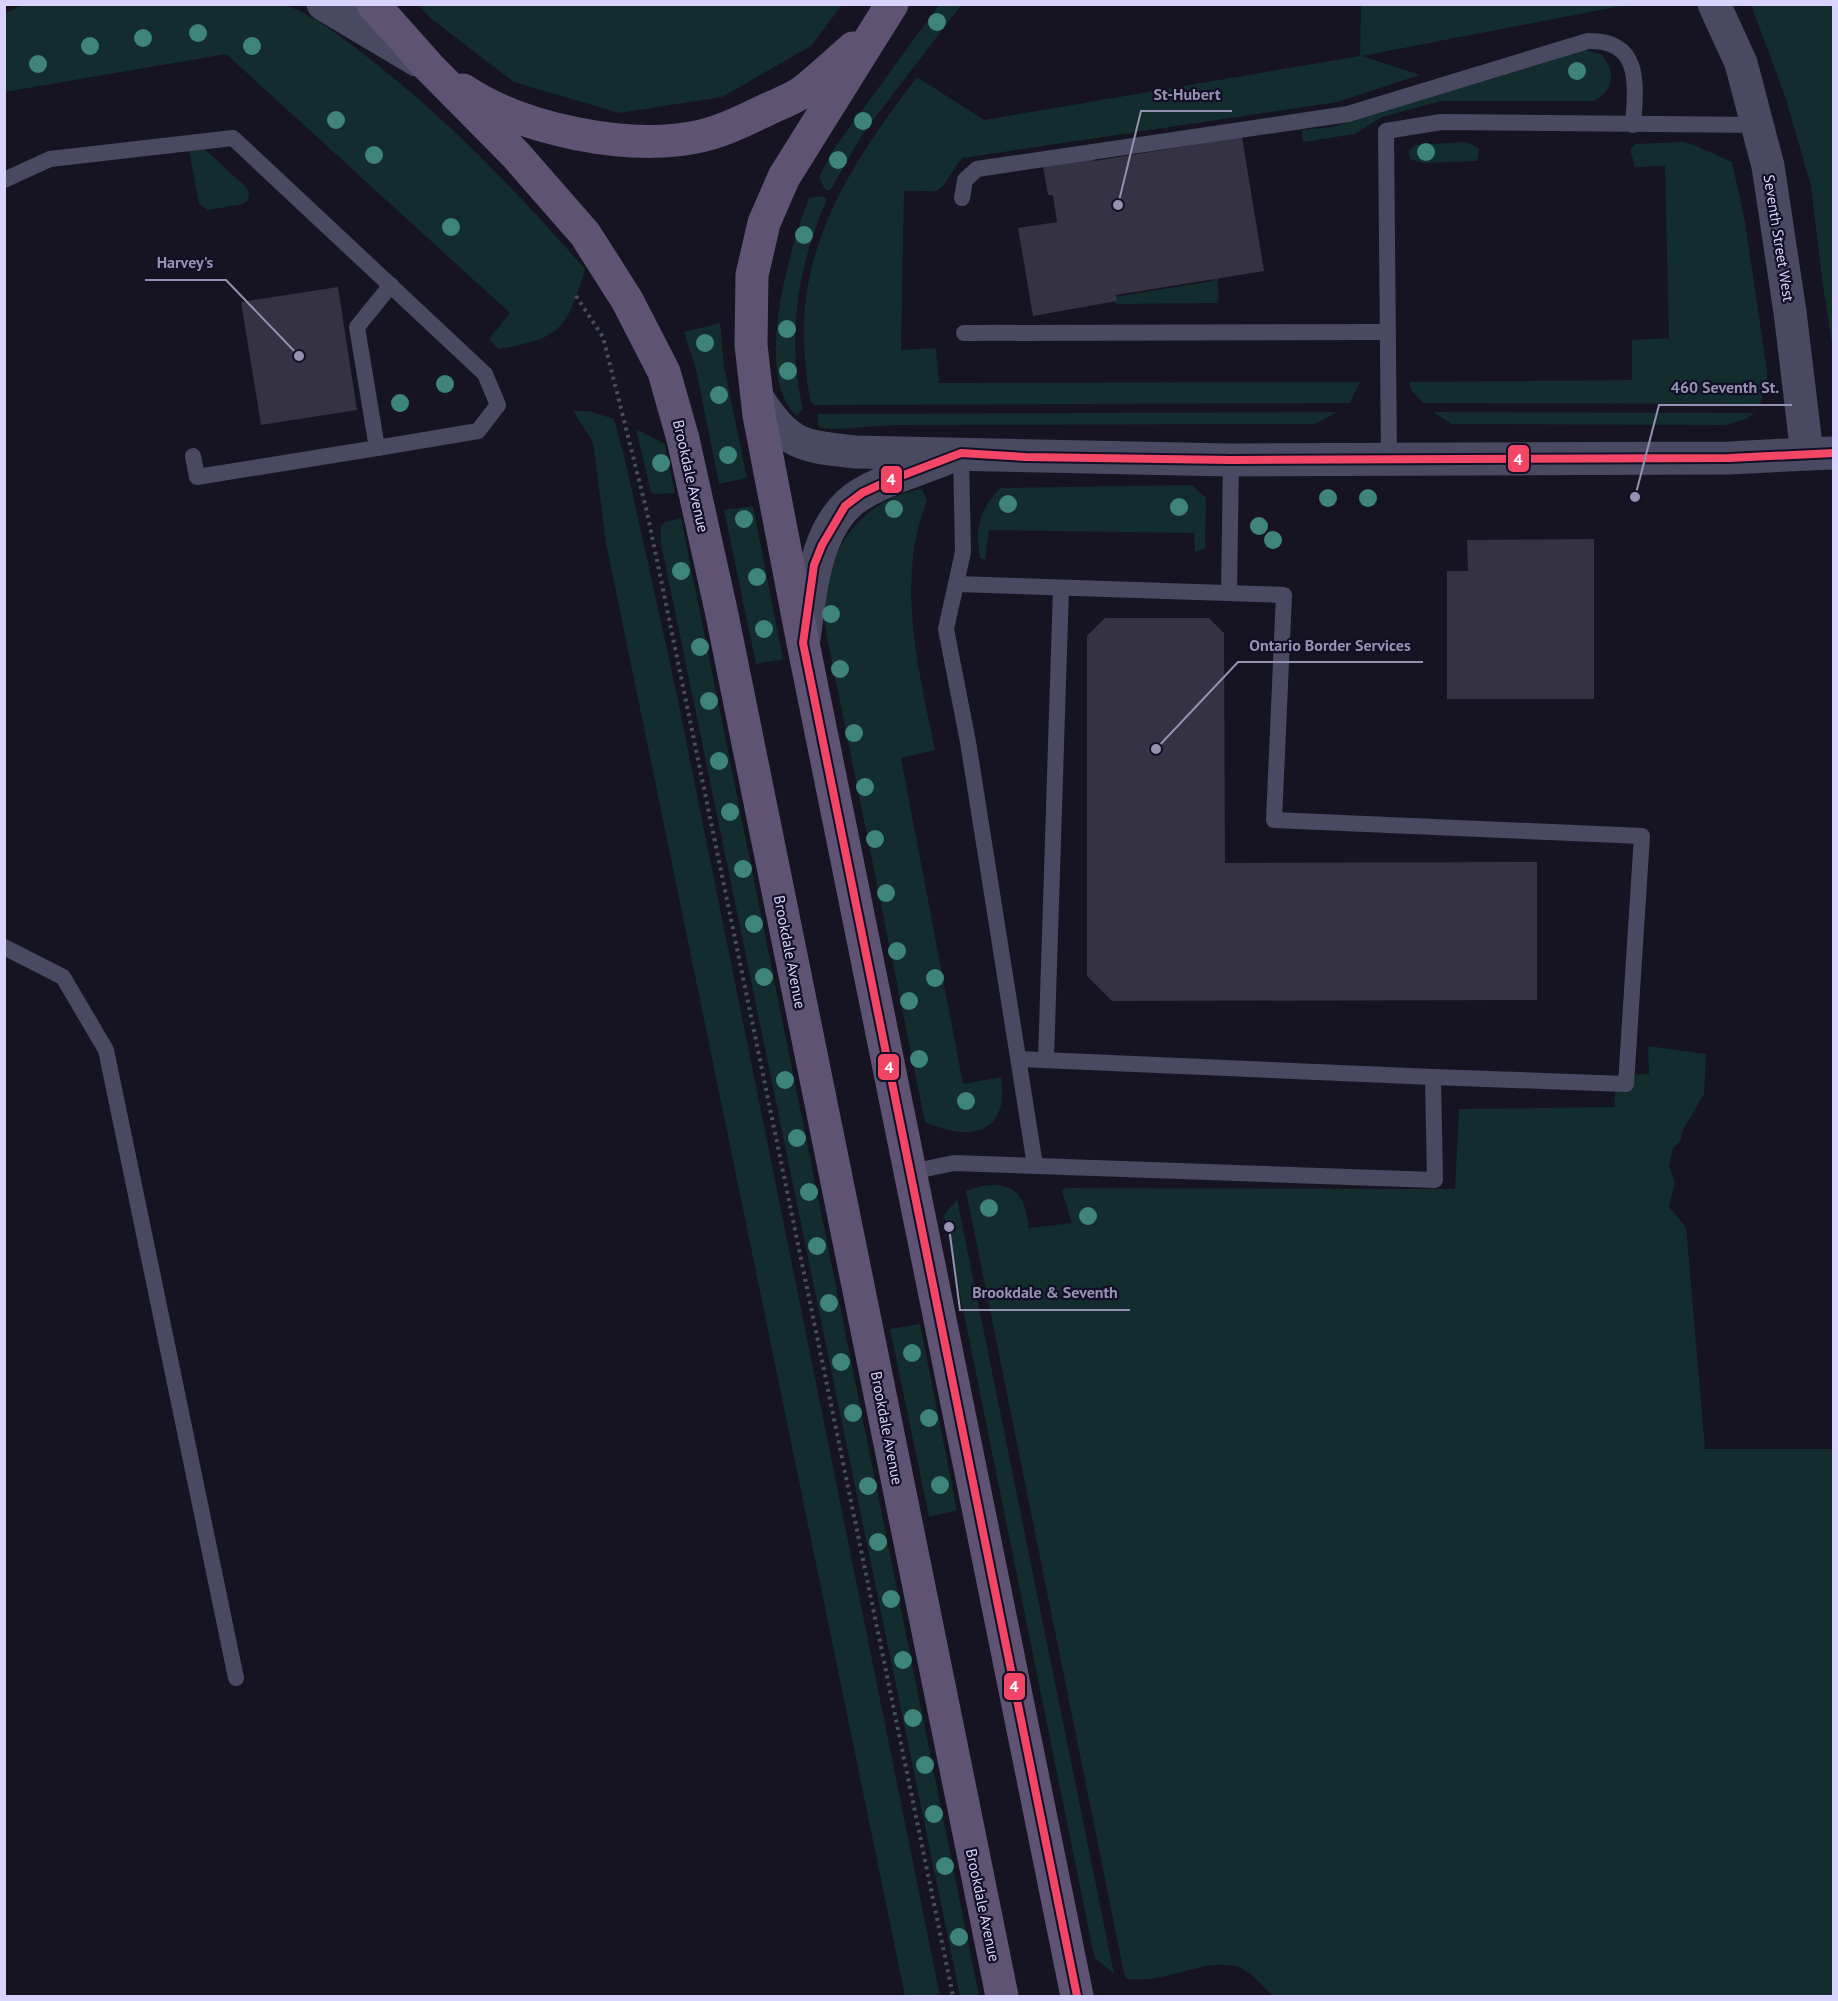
<svg xmlns="http://www.w3.org/2000/svg" width="1838" height="2001" font-family="'PT Sans',sans-serif">
<style>
.green{fill:#132c2d}
.building{fill:#343243}
.lines{fill:none;stroke-linecap:round;stroke-linejoin:round}
.path{stroke:#44505f;stroke-width:4;stroke-dasharray:3 4.5;stroke-linecap:butt}
.service{stroke:#4a4962;stroke-width:16}
.minor{stroke:#4a4962;stroke-width:33}
.tertiary{stroke:#4a4962;stroke-width:33}
.primary{stroke:#5e5373;stroke-width:33}
.bus-1-casing{stroke:#130f26;stroke-width:12}
.bus-1{stroke:#f34667;stroke-width:8}
.tree{fill:#3e8478}
.labels{text-anchor:middle;dominant-baseline:central;stroke-width:4.5;stroke-linejoin:round;paint-order:stroke}
.street-label{font-size:15px;fill:#d9d4ff;stroke:#130f26}
.leader{fill:none;stroke:#9591b1;stroke-width:2}
.callout-dot{fill:#9591b1;stroke:#130f26;stroke-width:2}
.callout-label{font-size:16px;text-anchor:middle;font-weight:bold;fill:#9591b1;stroke:#130f26;stroke-width:4.5;stroke-linejoin:round;paint-order:stroke}
.line-badge{stroke:#130f26;stroke-width:2}
.badge-label{font-size:16px;text-anchor:middle;font-weight:bold;fill:#fff}
</style>
<rect width="100%" height="100%" fill="#161421"/>
<g class="green">
<path d="M25,4H283C318,17 346,40 375,63C453,124 520,195 585,269C567,330 560,339 498,349L489,339L510,313L226,54L5,92V13Z"/>
<path d="M419,5H842L811,46L722,97L619,113L514,82L430,18Z"/>
<path d="M939,5H961L862,135L830,191L825,189L819,177L833,150Z"/>
<path d="M1361,5H1626L1362,56L1420,75L1337,102L963,158C953,166 946,189 935,191C925,192 914,190 904,191L901,350L936,348L939,383L1360,382L1350,403L821,405H814L810,400C806,374 803,349 804,323C807,228 862,149 917,77L984,120L1360,56Z"/>
<path d="M1751,5H1833V350L1822,279L1811,186L1785,96Z"/>
<path d="M1584,50L1601,54C1616,70 1615,90 1594,101H1442L1382,117L1355,134L1303,142L1302,130L1332,127Z"/>
<path d="M1467,142L1479,149L1477,161L1422,163L1410,159L1409,151L1415,145Z"/>
<path d="M1682,142L1692,144L1732,162L1745,222L1767,371V383L1760,404L1423,403L1412,391L1409,382L1632,380V340L1669,338L1665,166L1635,167L1630,149L1636,144Z"/>
<path d="M200,145L246,187L249,192L248,200L243,204L208,210L199,204L189,150Z"/>
<path d="M822,196L827,199C798,265 786,338 803,409L797,416C752,375 790,248 809,198Z"/>
<path d="M1217,274L1219,297L1217,303L1115,304L1114,297L1213,281Z"/>
<path d="M720,323L724,366L747,478L719,484L696,369L684,332Z"/>
<path d="M573,411H589L614,419L625,459L675,686L940,1996H905L606,543L593,442Z"/>
<path d="M1337,412L1315,424L896,425L838,429L819,428L817,414Z"/>
<path d="M1433,412L1755,413L1743,420L1725,425L1451,424Z"/>
<path d="M636,429L665,444L675,493L656,494L651,492Z"/>
<path d="M1192,485L1206,498L1205,548L1195,552L1194,533L989,530L985,560L980,558C975,526 979,512 1000,488Z"/>
<path d="M922,489L927,501C895,580 919,671 935,750L901,758L963,1084L1001,1077C1010,1135 969,1142 925,1122L828,642C826,627 821,610 824,596C832,541 867,498 922,489Z"/>
<path d="M753,506L783,659L756,664L724,510Z"/>
<path d="M681,518L979,1996H960L661,543V526L665,522Z"/>
<path d="M1648,1046L1706,1054L1704,1094L1683,1130L1680,1142L1673,1148L1669,1167L1675,1182L1669,1207L1686,1227L1705,1449H1833V1996H1274C1262,1988 1256,1975 1243,1969C1209,1953 1163,1987 1125,1978L966,1191C986,1183 1015,1179 1024,1205C1027,1212 1027,1221 1029,1228L1072,1223L1062,1191L1066,1188L1455,1189L1459,1109L1614,1107L1617,1075L1649,1074Z"/>
<path d="M957,1199L1114,1974L1095,1958L1092,1946L944,1215Z"/>
<path d="M920,1324L957,1510L929,1517L890,1329Z"/>
</g>
<g class="building">
<path d="M1242,137L1264,271L1116,295L1117,301L1033,316L1018,228L1057,222L1053,195H1048L1043,166L1092,154L1094,161Z"/>
<path d="M338,287L357,410L261,425L241,302Z"/>
<path d="M1594,539V699H1447V571H1468L1467,540Z"/>
<path d="M1105,618H1209L1224,633L1225,863L1537,862V1000L1112,1001L1087,976V636Z"/>
</g>
<g class="lines">
<path class="path" d="M576,296L603,337L647,512L953,1996"/>
<g class="service">
<path d="M4,180L50,159L233,138L485,374L498,405L478,431L377,448"/>
<path d="M962,198L965,180L977,169L1348,114L1588,41C1642,40 1636,85 1633,125"/>
<path d="M964,333L1387,332"/>
<path d="M961,453L963,552L946,629L968,742L1035,1165"/>
<path d="M193,456L197,477L377,448L357,327L391,285"/>
<path d="M1389,459L1386,131L1441,122L1759,125"/>
<path d="M956,584L1284,595L1274,820L1642,836L1626,1084L1433,1077"/>
<path d="M1229,593L1231,460"/>
<path d="M4,947L63,977L106,1050L236,1678"/>
<path d="M1046,1060L1061,588"/>
<path d="M911,1172L954,1163L1435,1180L1433,1077L1019,1059"/>
</g>
<g class="minor">
<path d="M758,399C788,446 802,446 855,452L1231,460L1729,458L1807,454"/>
<path d="M804,639C811,590 815,520 863,493C888,478 918,470 945,459"/>
</g>
<g class="tertiary">
<path d="M323,4L417,60"/>
<path d="M1714,4L1741,63L1768,166L1790,312L1807,454L1834,453"/>
</g>
<g class="primary">
<path d="M373,4L429,67L516,155L585,234L627,300L664,372L683,439L721,610L1002,1996"/>
<path d="M892,4L784,177L764,223L752,275L751,345L759,415L803,643L1077,1996"/>
<path d="M463,90C523,130 630,152 701,136C723,131 743,121 764,111C776,105 790,100 801,93C819,79 836,63 853,48"/>
</g>
<defs>
<path id="bus-1" d="M1077,1996L803,643L814,565L822,545L845,506L862,493L888,481L961,453L1025,457L1231,460L1729,458L1834,453"/>
</defs>
<use href="#bus-1" class="bus-1-casing"/>
<use href="#bus-1" class="bus-1"/>
</g>
<g class="tree">
<circle cx="937" cy="22" r="9"/>
<circle cx="198" cy="33" r="9"/>
<circle cx="143" cy="38" r="9"/>
<circle cx="90" cy="46" r="9"/>
<circle cx="252" cy="46" r="9"/>
<circle cx="38" cy="64" r="9"/>
<circle cx="1577" cy="71" r="9"/>
<circle cx="336" cy="120" r="9"/>
<circle cx="863" cy="121" r="9"/>
<circle cx="1426" cy="152" r="9"/>
<circle cx="374" cy="155" r="9"/>
<circle cx="838" cy="160" r="9"/>
<circle cx="451" cy="227" r="9"/>
<circle cx="804" cy="235" r="9"/>
<circle cx="787" cy="329" r="9"/>
<circle cx="705" cy="343" r="9"/>
<circle cx="788" cy="371" r="9"/>
<circle cx="445" cy="384" r="9"/>
<circle cx="719" cy="395" r="9"/>
<circle cx="400" cy="403" r="9"/>
<circle cx="728" cy="455" r="9"/>
<circle cx="661" cy="463" r="9"/>
<circle cx="1328" cy="498" r="9"/>
<circle cx="1368" cy="498" r="9"/>
<circle cx="1008" cy="504" r="9"/>
<circle cx="1179" cy="507" r="9"/>
<circle cx="894" cy="509" r="9"/>
<circle cx="744" cy="519" r="9"/>
<circle cx="1259" cy="526" r="9"/>
<circle cx="1273" cy="540" r="9"/>
<circle cx="681" cy="571" r="9"/>
<circle cx="757" cy="577" r="9"/>
<circle cx="831" cy="614" r="9"/>
<circle cx="764" cy="629" r="9"/>
<circle cx="700" cy="647" r="9"/>
<circle cx="840" cy="669" r="9"/>
<circle cx="709" cy="701" r="9"/>
<circle cx="854" cy="733" r="9"/>
<circle cx="719" cy="761" r="9"/>
<circle cx="865" cy="787" r="9"/>
<circle cx="730" cy="812" r="9"/>
<circle cx="875" cy="839" r="9"/>
<circle cx="743" cy="869" r="9"/>
<circle cx="886" cy="893" r="9"/>
<circle cx="754" cy="924" r="9"/>
<circle cx="897" cy="951" r="9"/>
<circle cx="764" cy="977" r="9"/>
<circle cx="935" cy="978" r="9"/>
<circle cx="909" cy="1001" r="9"/>
<circle cx="919" cy="1059" r="9"/>
<circle cx="785" cy="1080" r="9"/>
<circle cx="966" cy="1101" r="9"/>
<circle cx="797" cy="1138" r="9"/>
<circle cx="809" cy="1192" r="9"/>
<circle cx="989" cy="1208" r="9"/>
<circle cx="1088" cy="1216" r="9"/>
<circle cx="817" cy="1246" r="9"/>
<circle cx="829" cy="1303" r="9"/>
<circle cx="912" cy="1353" r="9"/>
<circle cx="841" cy="1362" r="9"/>
<circle cx="853" cy="1413" r="9"/>
<circle cx="929" cy="1418" r="9"/>
<circle cx="940" cy="1485" r="9"/>
<circle cx="868" cy="1486" r="9"/>
<circle cx="878" cy="1542" r="9"/>
<circle cx="891" cy="1599" r="9"/>
<circle cx="903" cy="1660" r="9"/>
<circle cx="913" cy="1718" r="9"/>
<circle cx="925" cy="1765" r="9"/>
<circle cx="934" cy="1814" r="9"/>
<circle cx="945" cy="1866" r="9"/>
<circle cx="959" cy="1937" r="9"/>
</g>
<g class="labels">
<g class="street-label">
<text transform="translate(1779 238) rotate(81)">Seventh Street West</text>
<text transform="translate(691 476) rotate(77)">Brookdale Avenue</text>
<text transform="translate(790 952) rotate(79)">Brookdale Avenue</text>
<text transform="translate(887 1428) rotate(79)">Brookdale Avenue</text>
<text transform="translate(983 1905) rotate(78)">Brookdale Avenue</text>
</g>
</g>
<path class="leader" d="M1118 205L1141 111H1232M299 356L226 280H145M1635 497L1659 405H1792M1156 749L1238 662H1423M949 1227L960 1310H1130"/>
<g class="callout-dot">
<circle cx="1118" cy="205" r="6"/>
<circle cx="299" cy="356" r="6"/>
<circle cx="1635" cy="497" r="6"/>
<circle cx="1156" cy="749" r="6"/>
<circle cx="949" cy="1227" r="6"/>
</g>
<g class="callout-label">
<text x="1187" y="100">St-Hubert</text>
<text x="185" y="268">Harvey's</text>
<text x="1725" y="393">460 Seventh St.</text>
<text x="1330" y="651">Ontario Border Services</text>
<text x="1045" y="1298">Brookdale &amp; Seventh</text>
</g>
<g class="line-badge">
<rect x="1507" y="444" width="23" height="29" rx="6" fill="#f34667"/>
<rect x="880" y="465" width="23" height="29" rx="6" fill="#f34667"/>
<rect x="877" y="1053" width="23" height="28" rx="6" fill="#f34667"/>
<rect x="1003" y="1672" width="23" height="29" rx="6" fill="#f34667"/>
</g>
<g class="badge-label">
<text x="1518" y="465">4</text>
<text x="891" y="485">4</text>
<text x="889" y="1073">4</text>
<text x="1014" y="1692">4</text>
</g>
<rect width="1838" height="2001" fill="none" stroke="#d9d4ff" stroke-width="12"/>
</svg>
